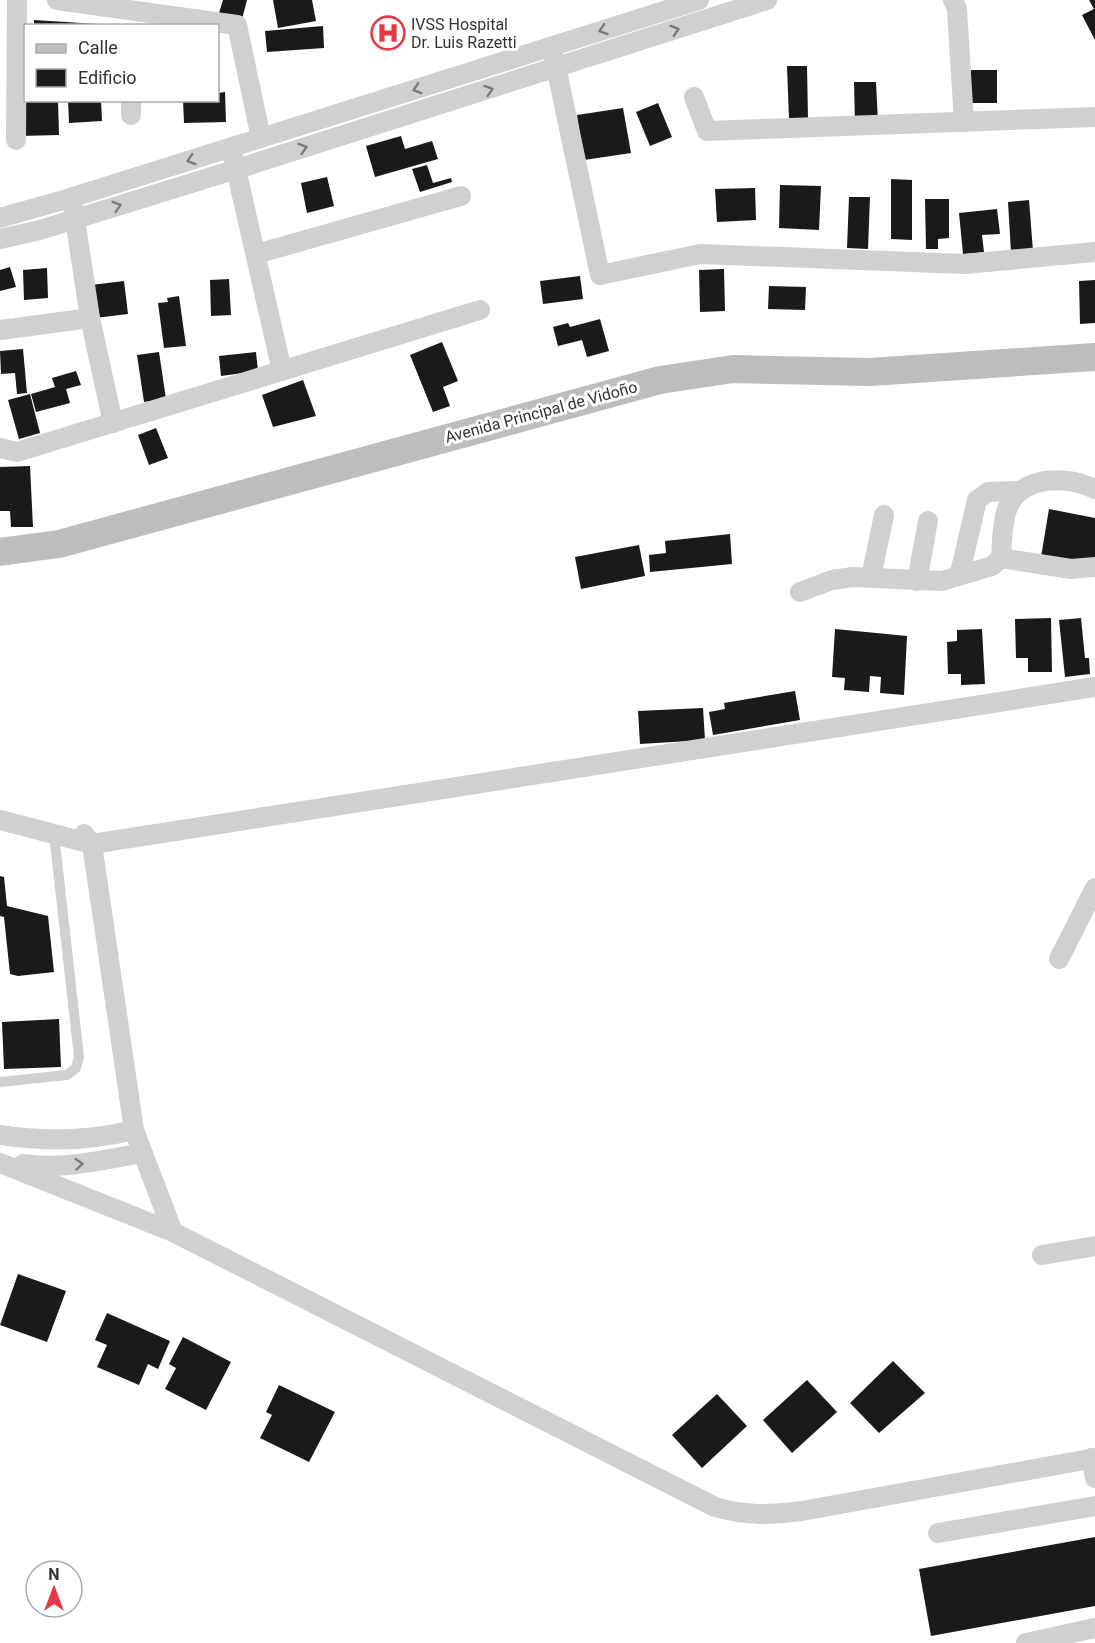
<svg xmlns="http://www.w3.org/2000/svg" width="1095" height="1643" font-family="Roboto,sans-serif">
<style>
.building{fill:#1a1a1a}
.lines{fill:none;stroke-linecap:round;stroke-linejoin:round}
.lane{stroke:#d0d0d0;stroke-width:10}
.street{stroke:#d0d0d0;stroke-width:20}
.secondary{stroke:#bdbdbd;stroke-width:28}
.oneway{stroke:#7a7a7a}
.labels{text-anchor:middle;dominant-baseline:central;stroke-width:6;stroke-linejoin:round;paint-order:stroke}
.poi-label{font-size:16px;fill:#333;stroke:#fff;text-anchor:start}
.street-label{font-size:16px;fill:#333;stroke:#fff}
</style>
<rect width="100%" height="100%" fill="#fff"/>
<g class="building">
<path d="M223,0H247L242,19L219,13Z"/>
<path d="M273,0H312L316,21L278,28Z"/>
<path d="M1089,0H1095V40L1082,15L1094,9Z"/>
<path d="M34,20L98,24V26H34Z"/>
<path d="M323,26L324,48L267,52L265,31Z"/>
<path d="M787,66H807L808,119H789Z"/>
<rect x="971" y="70" width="26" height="33"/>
<path d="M854,82H876L878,122L855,123Z"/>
<path d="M225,92L226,122L184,123L183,100H218V93Z"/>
<path d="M26,100H58L59,135L20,136Z"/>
<path d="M68,100H101L102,121L69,123Z"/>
<path d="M658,103L672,137L650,146L636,112Z"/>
<path d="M623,108L631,153L584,160L577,115Z"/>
<path d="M401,136L405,149L432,141L438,159L375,177L366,146Z"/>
<path d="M427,165L433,183L451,178L452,182L420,192L412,169Z"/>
<path d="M327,177L334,206L307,213L301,183Z"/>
<path d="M891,179L912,180V240L891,239Z"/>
<path d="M780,185L821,186L819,230L779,228Z"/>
<path d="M755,188L756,220L717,222L715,189Z"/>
<path d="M849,197H870L868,249L847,248Z"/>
<path d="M925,199H949V238L938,239V249H926Z"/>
<path d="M1029,200L1033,251L1011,252L1008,202Z"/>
<path d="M997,209L1000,234L982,235L984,252L963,254L959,213Z"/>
<path d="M10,267L16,287L0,291V270Z"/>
<path d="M47,268L48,298L24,300L23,270Z"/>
<path d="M724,269L725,311L700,312L699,270Z"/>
<path d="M580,276L583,299L543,304L540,281Z"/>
<path d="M229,279L231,315L211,316L210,280Z"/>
<path d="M1095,280V323L1080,324L1079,281Z"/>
<path d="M124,281L128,314L95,318L91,285Z"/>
<path d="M769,286L806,287L805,310L768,309Z"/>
<path d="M179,296L186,346L164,348L158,303L168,302L167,298Z"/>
<path d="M600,319L609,351L587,357L582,340L558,346L553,327L568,323L570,327Z"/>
<path d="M442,342L458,381L443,387L450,406L433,412L410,355Z"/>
<path d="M23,349L27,393L17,394L15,373L1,374L0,351Z"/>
<path d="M159,352L166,399L144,402L137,355Z"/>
<path d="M256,352L258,371L221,376L219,356Z"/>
<path d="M76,371L81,385L66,389L70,403L36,412L31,394L55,387L52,378Z"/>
<path d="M303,380L316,416L273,427L262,395Z"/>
<path d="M30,394L40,433L19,439L8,400Z"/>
<path d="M156,428L168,458L149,465L138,435Z"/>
<path d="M30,466L33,527H11L10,511H0V467Z"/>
<path d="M1049,509L1095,518V576L1040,563Z"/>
<path d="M730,534L732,564L650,572L649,555L666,553L665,541Z"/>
<path d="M639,545L645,576L581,589L575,557Z"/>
<path d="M1051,618L1052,672H1028V658H1016L1015,619Z"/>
<path d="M1081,618L1085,658H1089L1090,674L1065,677L1059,620Z"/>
<path d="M835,629L907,636L904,695L880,693L881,677L870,676L869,692L844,690L845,678L832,677Z"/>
<path d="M982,629L985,684L961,685V674H948L947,642L957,641V630Z"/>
<path d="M795,691L800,720L713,735L709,712L725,709L724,703Z"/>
<path d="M703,708L705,740L640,744L638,711Z"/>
<path d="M0,876L4,877L7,906L48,916L54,972L18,976L10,974L4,917L0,916Z"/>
<path d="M59,1019L61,1067L4,1069L2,1022Z"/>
<path d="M18,1274L66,1291L47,1342L0,1325Z"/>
<path d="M107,1313L170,1341L158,1369L148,1364L139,1385L97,1367L107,1345L95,1340Z"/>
<path d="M183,1337L231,1362L206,1410L165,1389L176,1368L169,1364Z"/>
<path d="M893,1361L925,1393L879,1433L850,1403Z"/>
<path d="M807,1380L837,1412L792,1453L763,1420Z"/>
<path d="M279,1385L335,1412L309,1462L260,1438L272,1415L266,1412Z"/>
<path d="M717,1394L747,1426L702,1468L672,1435Z"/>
<path d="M1095,1537V1606L931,1636L919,1569Z"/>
</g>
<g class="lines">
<path class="lane" d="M0,1082L67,1075L76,1068L79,1057L54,834"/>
<g class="street">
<path d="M57,0L237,25L261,138"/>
<path d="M953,0L957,9L964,122"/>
<path d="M554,57L600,275L700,254L965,264L1095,252"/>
<path d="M694,97L707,131L1095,117"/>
<path d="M131,115V100"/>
<path d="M16,140L17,0"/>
<path d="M233,156L282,371"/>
<path d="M73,206L90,318L113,423"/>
<path d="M0,218L67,199L699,0"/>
<path d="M0,239L40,230L237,169L767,0"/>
<path d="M256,254L461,196"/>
<path d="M0,330L90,318"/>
<path d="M0,448L17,452L480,310"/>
<path d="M1001,558L1071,569L1095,567"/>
<path d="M960,573L977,500L988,492L1021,491"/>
<path d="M871,577L884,515"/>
<path d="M917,581L928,521"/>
<path d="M800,592L832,580L853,577L942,581L992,566L1001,558C1002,543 1002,521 1008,507C1023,474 1069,476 1095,489"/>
<path d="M0,820L92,844L1095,687"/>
<path d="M84,834L92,844L134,1130L173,1232"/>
<path d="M1059,959L1095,888"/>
<path d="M0,1135C45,1142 90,1141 134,1130"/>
<path d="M0,1163L173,1232L715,1507C745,1516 770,1515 802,1511L1095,1458"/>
<path d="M23,1164C63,1170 103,1160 142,1153"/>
<path d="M1042,1255L1095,1246"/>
<path d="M1091,1458L1095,1478"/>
<path d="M938,1533L1095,1506"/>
<path d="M1026,1643L1095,1628"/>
</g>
<path class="secondary" d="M0,552L59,544L660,380L733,369L870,372L1095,357"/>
</g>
<defs><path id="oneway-chevron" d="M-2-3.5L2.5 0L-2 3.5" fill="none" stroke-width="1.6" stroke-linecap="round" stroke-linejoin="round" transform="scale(1.5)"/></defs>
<g class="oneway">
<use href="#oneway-chevron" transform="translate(603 30) rotate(162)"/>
<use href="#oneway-chevron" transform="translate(675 30) rotate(-18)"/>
<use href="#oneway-chevron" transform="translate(417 89) rotate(162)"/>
<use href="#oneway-chevron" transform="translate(489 90) rotate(-18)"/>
<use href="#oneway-chevron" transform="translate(303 148) rotate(-17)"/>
<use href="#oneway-chevron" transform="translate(191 160) rotate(163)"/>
<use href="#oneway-chevron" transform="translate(117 206) rotate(-17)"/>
<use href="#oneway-chevron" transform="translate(79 1164) rotate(-5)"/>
</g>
<defs>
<symbol id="hospital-ring" viewBox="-11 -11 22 22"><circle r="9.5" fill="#fff" stroke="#e63946" stroke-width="1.5"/><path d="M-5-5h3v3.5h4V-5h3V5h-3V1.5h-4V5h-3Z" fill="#e63946"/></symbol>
</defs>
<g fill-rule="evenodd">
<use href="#hospital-ring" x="369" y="14" width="38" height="38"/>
</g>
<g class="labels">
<g class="poi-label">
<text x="411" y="24">IVSS Hospital<tspan x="411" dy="18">Dr. Luis Razetti</tspan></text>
</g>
<g class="street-label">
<text transform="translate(541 412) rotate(-15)">Avenida Principal de Vidoño</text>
</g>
</g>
<rect x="24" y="24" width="195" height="78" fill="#ffffff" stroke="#adadad" stroke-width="1.5"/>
<rect x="36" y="44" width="30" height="9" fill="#bdbdbd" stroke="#adadad" stroke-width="1.5"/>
<text x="78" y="54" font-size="18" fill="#333333">Calle</text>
<rect x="36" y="69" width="30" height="18" fill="#1a1a1a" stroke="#adadad" stroke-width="1.5"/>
<text x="78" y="84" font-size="18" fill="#333333">Edificio</text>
<g transform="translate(54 1589)"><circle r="28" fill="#ffffff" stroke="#adadad" stroke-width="1.5"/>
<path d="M0-4.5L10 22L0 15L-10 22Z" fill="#e63946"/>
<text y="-9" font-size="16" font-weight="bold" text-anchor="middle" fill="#333333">N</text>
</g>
</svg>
